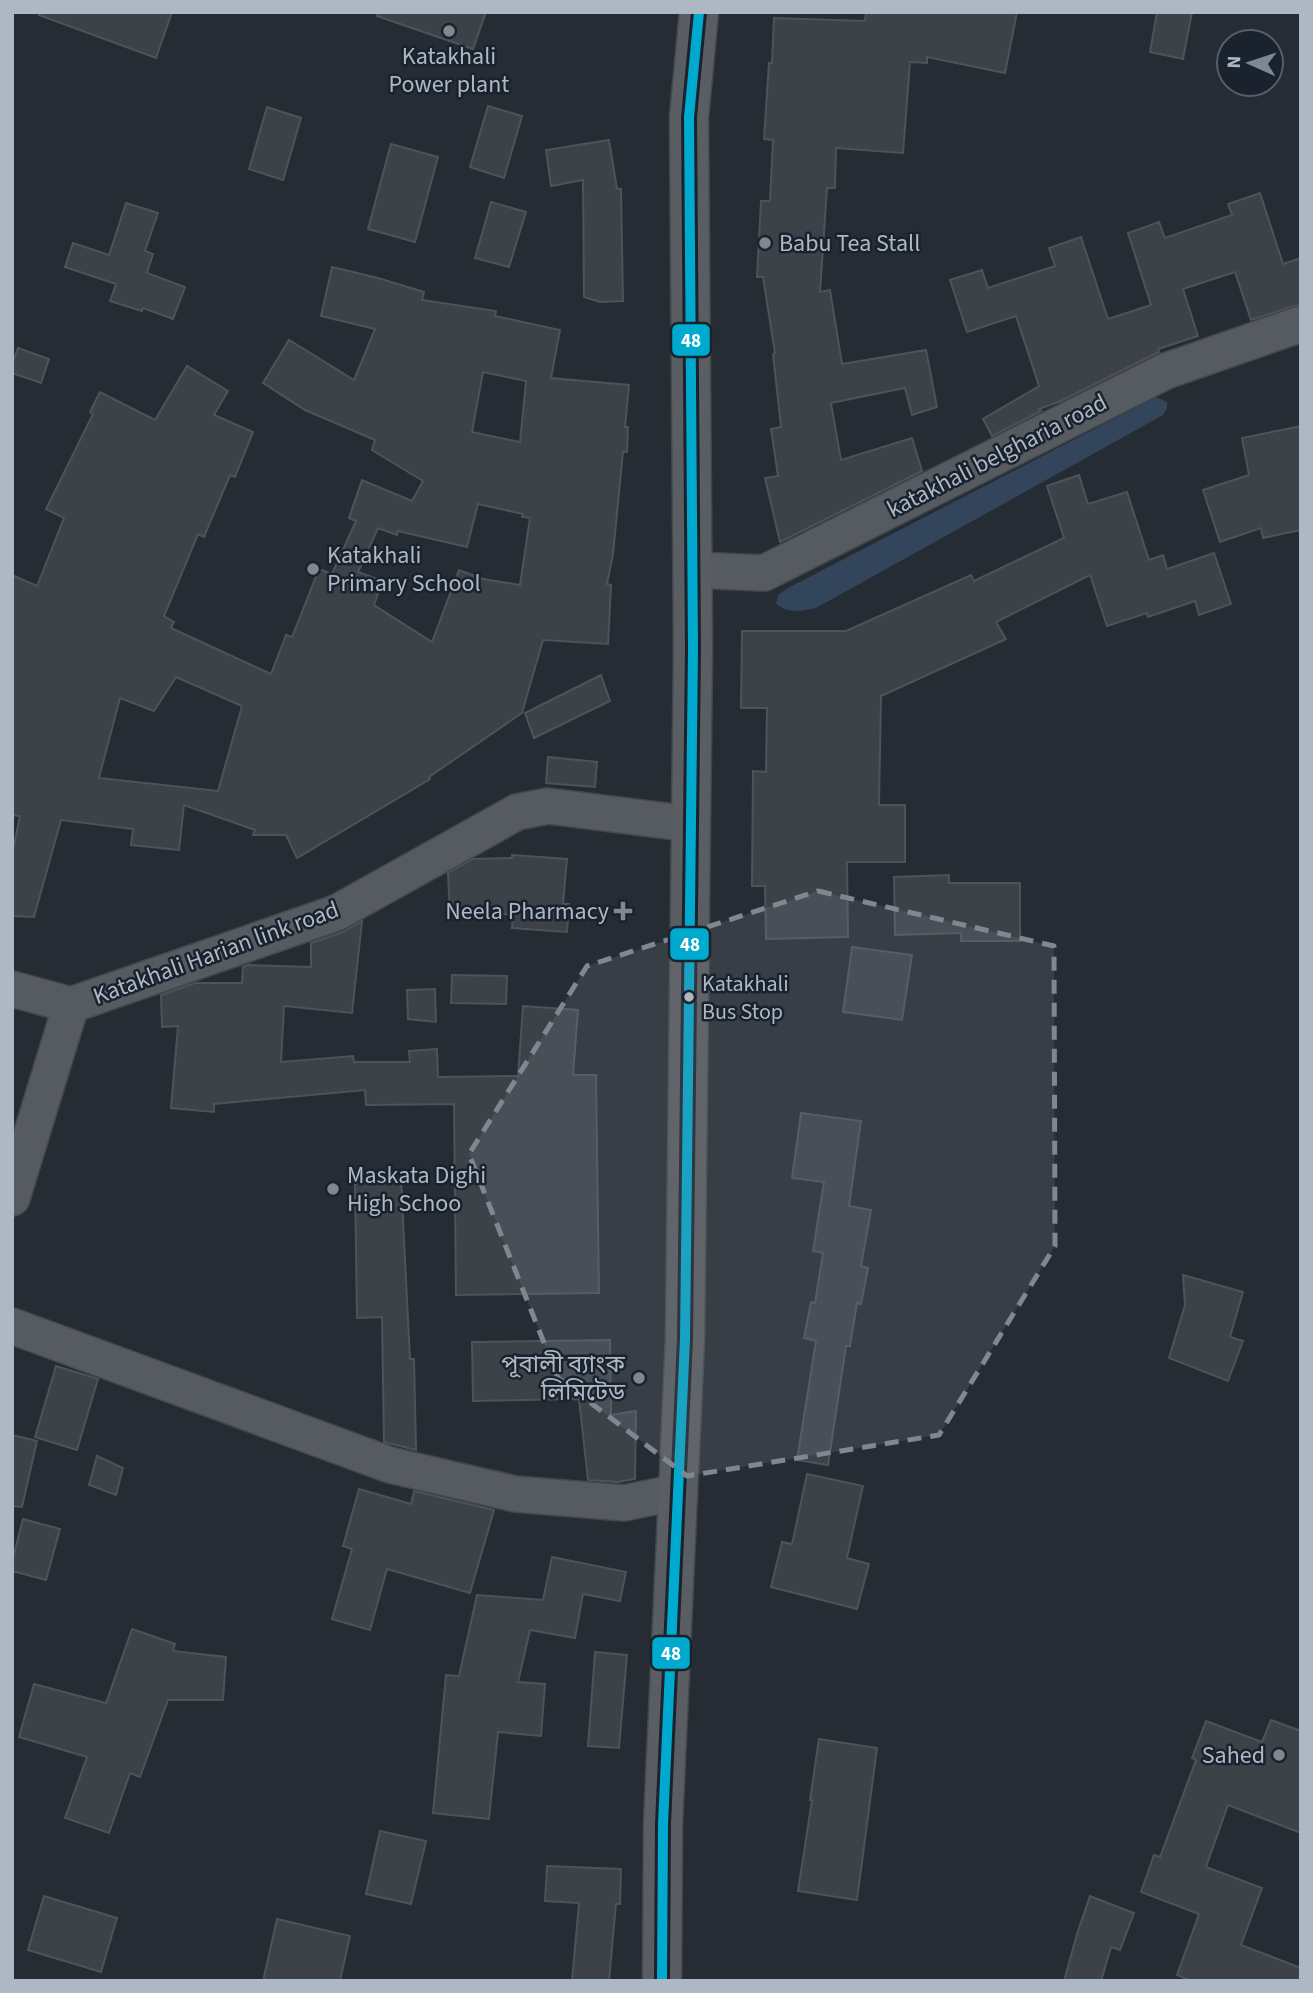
<svg xmlns="http://www.w3.org/2000/svg" width="1313" height="1993" font-family="'Source Sans 3','Noto Sans Bengali',sans-serif">
<style>
.water{fill:#33455b}
.building{fill:#3d4248;stroke:#4d535b;stroke-width:2;fill-rule:evenodd}
.lines{fill:none;stroke-linecap:round;stroke-linejoin:round}
.minor-casing{stroke:#44484d;stroke-width:38}
.highway-casing{stroke:#42484e;stroke-width:41}
.minor{stroke:#565a61;stroke-width:35}
.highway{stroke:#5a5d61;stroke-width:38}
.bus-1-casing{stroke:#1a222d;stroke-width:16}
.bus-1{stroke:#00a9ce;stroke-width:10}
.marked{fill:#7e8792;fill-opacity:0.2;stroke:#7e8792;stroke-width:5;stroke-dasharray:14 9;stroke-linejoin:round}
.poi-dot{fill:#7e8792;stroke:#1a222d;stroke-width:2.5}
.bus-dot{fill:#aeb8c5;stroke:#1a222d;stroke-width:2.5}
.labels{text-anchor:middle;dominant-baseline:central;stroke-width:5;stroke-linejoin:round;paint-order:stroke}
.bus-label{font-size:22px;fill:#aeb8c5;stroke:#1a222d;text-anchor:start}
.poi-label{font-size:24px;fill:#aeb8c5;stroke:#1a222d;text-anchor:start}
.street-label{font-size:24px;fill:#aeb8c5;stroke:#1a222d}
.line-badge{stroke:#1a222d;stroke-width:2.5}
.badge-label{font-size:19px;text-anchor:middle;font-weight:bold;fill:#fff}
</style>
<rect width="100%" height="100%" fill="#262c33"/>
<path class="water" d="M1156,397L1167,402V408L1163,415L816,608C800,611 790,614 776,604L778,595L788,588Z"/>
<g class="building">
<path d="M39,12H172L156,58L39,15Z"/>
<path d="M378,12H486L473,49L377,16Z"/>
<path d="M866,12H1017L1005,73L927,57V63L910,62L903,153L836,148L835,188H827L820,292L830,290L842,364L926,350L937,407L912,415L905,388L831,403L841,460L912,438L922,471L780,542L765,478L778,476L771,429L781,427L773,354L775,353L763,277H757L761,201H770L773,140L764,139L769,63H772L774,18L865,21Z"/>
<path d="M1157,12H1192L1183,59L1150,52Z"/>
<path d="M488,106L522,116L504,178L470,167Z"/>
<path d="M267,107L301,118L283,180L249,169Z"/>
<path d="M609,140L617,189H621L623,301L600,302L584,297L583,180L551,186L546,150Z"/>
<path d="M391,144L438,157L415,242L368,229Z"/>
<path d="M1260,193L1283,264L1301,258V304L1251,320L1235,272L1183,289L1198,336L1158,349L1159,352L1061,401L1039,409L1041,411L992,436L983,419L1039,386L1016,316L967,332L950,280L982,270L988,288L1055,266L1049,248L1081,237L1108,319L1151,305L1128,233L1159,222L1165,238L1232,215L1228,204Z"/>
<path d="M491,202L526,212L509,267L475,258Z"/>
<path d="M126,203L158,213L145,251L153,254L147,273L185,287L173,319L143,308L142,311L110,301L116,284L65,267L73,243L109,255Z"/>
<path d="M332,267L378,278L424,292L422,300L496,311L495,316L560,330L551,378L629,385L625,427H628L627,452H623L613,554L607,584L611,585L608,644L543,640L522,713L429,777L430,779L297,858L286,835H253L255,830L184,805L179,850L131,845L133,829L61,820L34,917L12,916V855L20,816L12,815V575L37,586L64,518L46,509L93,414L90,412L100,392L155,420L187,366L228,391L214,415L253,432L235,477L230,475L204,537L198,534L164,616L174,622L171,628L271,674L286,635L292,637L319,569L332,574L356,521L349,518L362,480L412,501L423,481L372,450L375,440L305,410L263,383L289,340L354,380L375,329L321,316ZM483,372L526,381L520,442L472,432ZM478,504L523,514L522,517L530,518L520,585L483,579L459,570L432,642L374,605L383,581L358,572L378,528L397,535L398,531L467,547ZM176,677L242,706L218,791L99,778L120,698L154,711Z"/>
<path d="M18,348L49,359L41,383L12,373V364Z"/>
<path d="M1301,426V530L1263,538L1261,528L1220,542L1203,490L1249,475L1242,438Z"/>
<path d="M1079,475L1088,504L1127,492L1149,560L1163,555L1167,569L1214,553L1231,604L1199,615L1195,601L1148,617L1147,613L1107,626L1090,575L996,622L1006,639L881,696L879,805H905V862H847L848,937L766,939L765,886H752L753,771L766,772L767,708H741L742,631H846L971,575L974,581L1064,538L1047,486Z"/>
<path d="M601,675L610,701L534,738L525,713Z"/>
<path d="M548,757L597,762L595,787L546,783Z"/>
<path d="M512,855L567,859L563,904H569L567,932L512,928L513,914L450,915L448,873L473,859L512,858Z"/>
<path d="M949,875V883H1020V941H961V933L895,935L894,877Z"/>
<path d="M362,921L352,1013L284,1006L281,1062L353,1056L354,1062H410L409,1051L437,1049L438,1077L518,1076L523,1006L578,1010L573,1075H596L599,1293L456,1295L454,1104L366,1105L365,1090L214,1104V1112L171,1108L178,1026L162,1027L161,995L195,983H242L243,967L248,965L311,967V943L343,932Z"/>
<path d="M852,947L912,955L902,1020L843,1012Z"/>
<path d="M452,975L507,976L506,1004L451,1003Z"/>
<path d="M435,989L436,1022L408,1019L407,990Z"/>
<path d="M801,1113L861,1121L849,1206L871,1210L861,1266L868,1268L861,1304L857,1303L850,1346H846L828,1465L797,1460L816,1341L804,1338L811,1302L815,1303L823,1253L813,1251L824,1182L792,1178Z"/>
<path d="M401,1179L410,1359H414L416,1450L384,1442L382,1317L357,1318L355,1184Z"/>
<path d="M1183,1275L1243,1292L1230,1337L1243,1341L1228,1381L1169,1358L1185,1305Z"/>
<path d="M610,1340L611,1415L636,1411L635,1479L618,1482L588,1480L579,1399L473,1401L472,1342Z"/>
<path d="M56,1366L98,1379L77,1450L35,1437Z"/>
<path d="M12,1435L37,1441L22,1507L12,1506Z"/>
<path d="M97,1456L123,1468L116,1495L89,1485Z"/>
<path d="M807,1474L863,1486L847,1558L869,1564L857,1609L771,1587L782,1542L792,1544Z"/>
<path d="M359,1489L411,1504L414,1491L494,1510L470,1593L387,1569L370,1630L332,1619L352,1549L343,1546Z"/>
<path d="M23,1519L60,1529L46,1580L12,1571V1562Z"/>
<path d="M552,1557L626,1572L620,1601L583,1594L575,1638L530,1630L518,1682L545,1684L541,1736L498,1732L489,1819L433,1813L446,1675L459,1676L477,1595L543,1600Z"/>
<path d="M132,1629L175,1644L173,1651L226,1657L223,1700H168L140,1777L130,1773L109,1833L65,1818L87,1757L19,1737L34,1684L106,1703Z"/>
<path d="M595,1652L627,1655L619,1748L588,1746Z"/>
<path d="M1271,1720L1301,1731V1833L1228,1805L1206,1867L1262,1888L1241,1945L1301,1968V1981H1191L1177,1975L1199,1914L1141,1892L1154,1855L1160,1857L1196,1760L1192,1758L1206,1721L1262,1742Z"/>
<path d="M819,1739L877,1748L857,1900L798,1891L812,1800H810Z"/>
<path d="M380,1831L426,1841L411,1904L366,1894Z"/>
<path d="M547,1866L621,1869L620,1904H616L609,1981H572L579,1903L545,1901Z"/>
<path d="M44,1896L117,1918L101,1972L28,1950Z"/>
<path d="M1090,1896L1134,1913L1120,1950L1111,1947L1101,1981H1064L1077,1934Z"/>
<path d="M277,1919L350,1936L340,1981H263Z"/>
</g>
<g class="lines">
<defs>
<g id="minor">
<path d="M692,570L764,573L1166,371L1301,324"/>
<path d="M12,989L71,1005L336,913L517,812L548,806L691,824"/>
<path d="M12,1198L71,1005"/>
<path d="M12,1326L390,1465L515,1494L624,1503L678,1492"/>
</g>
<path id="highway" d="M662,1981L663,1824L685,1339L693,649L689,117L699,12"/>
</defs>
<use href="#minor" class="minor-casing"/>
<use href="#highway" class="highway-casing"/>
<use href="#minor" class="minor"/>
<use href="#highway" class="highway"/>
<defs>
<path id="bus-1" d="M662,1981L663,1824L685,1339L693,649L689,117L699,12"/>
</defs>
<use href="#bus-1" class="bus-1-casing"/>
<use href="#bus-1" class="bus-1"/>
</g>
<path class="marked" d="M818,891L1054,946L1055,1246L939,1435L687,1476L558,1378L469,1154L587,966Z"/>
<g class="poi-dot">
<circle cx="449" cy="31" r="7"/>
<circle cx="765" cy="243" r="7"/>
<circle cx="313" cy="569" r="7"/>
<path d="M619.5 900.5h7v7h7v7h-7v7h-7v-7h-7v-7h7z"/>
<circle cx="333" cy="1189" r="7"/>
<circle cx="639" cy="1378" r="7"/>
<circle cx="1279" cy="1755" r="7"/>
</g>
<circle class="bus-dot" cx="689" cy="997" r="6"/>
<g class="labels">
<g class="bus-label">
<text x="702" y="984">Katakhali<tspan x="702" dy="28">Bus Stop</tspan></text>
</g>
<g class="poi-label">
<text x="449" y="56" text-anchor="middle">Katakhali<tspan x="449" dy="28">Power plant</tspan></text>
<text x="779" y="243">Babu Tea Stall</text>
<text x="327" y="555">Katakhali<tspan x="327" dy="28">Primary School</tspan></text>
<text x="609" y="911" text-anchor="end">Neela Pharmacy</text>
<text x="347" y="1175">Maskata Dighi<tspan x="347" dy="28">High Schoo</tspan></text>
<text x="625" y="1364" text-anchor="end">পূবালী ব্যাংক<tspan x="625" dy="28">লিমিটেড</tspan></text>
<text x="1265" y="1755" text-anchor="end">Sahed</text>
</g>
<g class="street-label">
<text transform="translate(997 456) rotate(-27)">katakhali belgharia road</text>
<text transform="translate(216 953) rotate(-20)">Katakhali Harian link road</text>
</g>
</g>
<g class="line-badge">
<rect x="671" y="323" width="40" height="34" rx="7" fill="#00a9ce"/>
<rect x="669" y="927" width="41" height="34" rx="7" fill="#00a9ce"/>
<rect x="651" y="1636" width="40" height="34" rx="7" fill="#00a9ce"/>
</g>
<g class="badge-label">
<text x="691" y="347">48</text>
<text x="690" y="951">48</text>
<text x="671" y="1660">48</text>
</g>
<rect width="1313" height="1993" fill="none" stroke="#aeb8c5" stroke-width="28"/>
<g transform="translate(1250 63) rotate(273)"><circle r="33" fill="#1a222d" stroke="#555e6a" stroke-width="2"/>
<path d="M0-5L12 26L0 18L-12 26Z" fill="#7e8792"/>
<text y="-10" font-size="19" font-weight="bold" text-anchor="middle" fill="#aeb8c5">N</text>
</g>
</svg>
